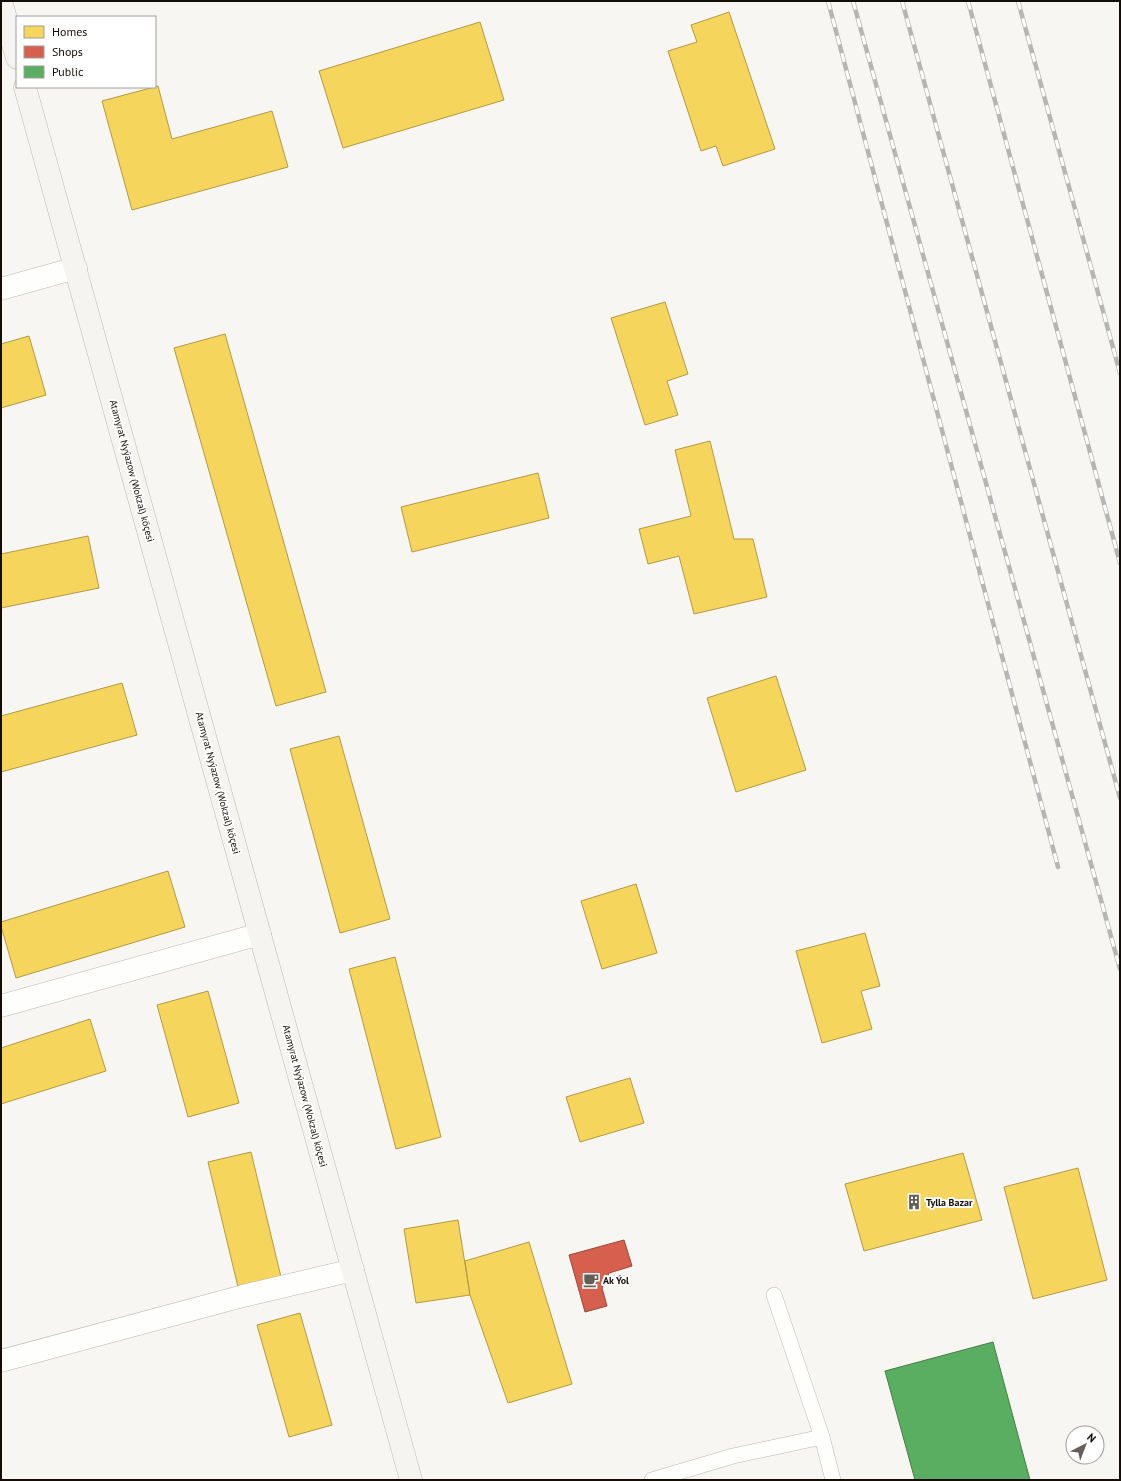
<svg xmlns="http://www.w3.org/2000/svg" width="1121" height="1481" font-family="'PT Sans',sans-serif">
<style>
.homes{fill:#f6d55c;stroke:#b29942}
.shops{fill:#d6604d;stroke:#9c4737}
.public{fill:#5aae61;stroke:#457e45}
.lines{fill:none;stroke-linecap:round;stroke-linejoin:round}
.lane-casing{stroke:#bcb6b0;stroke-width:16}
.street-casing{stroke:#bcb6b0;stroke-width:23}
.secondary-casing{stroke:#bcb6b0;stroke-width:23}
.lane{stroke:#fefefd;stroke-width:15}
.street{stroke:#fefefd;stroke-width:22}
.secondary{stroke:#f6f4f1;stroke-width:22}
.rail-casing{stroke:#b6b5b2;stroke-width:4.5}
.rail{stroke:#fff;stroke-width:3;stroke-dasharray:9;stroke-linecap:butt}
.labels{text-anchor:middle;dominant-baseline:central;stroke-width:4;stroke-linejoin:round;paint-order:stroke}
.street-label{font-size:10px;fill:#150d05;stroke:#fff}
.poi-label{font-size:10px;font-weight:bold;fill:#150d05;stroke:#fff;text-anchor:start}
</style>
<rect width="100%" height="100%" fill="#f8f6f3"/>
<g class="homes">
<path d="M729,12L775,149L723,166L716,146L701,151L668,51L697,42L691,25Z"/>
<path d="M480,22L504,100L343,148L319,71Z"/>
<path d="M158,86L172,139L272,111L288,167L132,210L102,101Z"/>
<path d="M665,302L688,374L667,381L678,415L645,425L611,318Z"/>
<path d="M225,334L326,692L276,706L174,348Z"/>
<path d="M29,336L46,395L1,408V344Z"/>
<path d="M710,441L734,539H753L767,597L694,614L679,556L648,564L639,529L691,516L675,450Z"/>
<path d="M538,473L549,518L412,552L401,507Z"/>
<path d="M88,536L99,588L1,608V554Z"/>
<path d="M776,676L806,770L736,792L707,698Z"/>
<path d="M122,683L137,735L1,772V716Z"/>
<path d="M339,736L390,919L340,933L290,749Z"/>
<path d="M168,871L185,927L16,978L1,926V922Z"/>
<path d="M636,884L657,953L602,969L581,901Z"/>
<path d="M865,933L880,986L861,991L872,1029L822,1043L796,951Z"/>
<path d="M395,957L441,1137L396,1149L349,969Z"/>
<path d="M208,991L239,1103L188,1117L157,1005Z"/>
<path d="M90,1019L106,1071L1,1104V1048Z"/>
<path d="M630,1078L644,1123L580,1142L566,1097Z"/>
<path d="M251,1152L281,1277L238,1287L208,1162Z"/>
<path d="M963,1153L982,1220L864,1251L845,1184Z"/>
<path d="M1078,1168L1107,1280L1033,1299L1004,1187Z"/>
<path d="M458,1220L470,1295L416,1303L404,1229Z"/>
<path d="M529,1242L572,1384L508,1403L470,1295L465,1261Z"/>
<path d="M300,1313L332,1425L289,1437L257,1325Z"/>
</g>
<path class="shops" d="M624,1240L632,1266L609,1273L602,1288L607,1306L585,1312L569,1255Z"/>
<path class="public" d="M993,1342L1030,1480H915L885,1371Z"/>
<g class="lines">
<defs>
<g id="lane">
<path d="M774,1295L822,1437"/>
<path d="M652,1480L733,1456L822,1437L833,1480"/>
</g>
<g id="street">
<path d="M1,289L76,268"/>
<path d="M1,1006L260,934"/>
<path d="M1,1361L243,1296L353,1270"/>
</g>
<g id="secondary">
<path d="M1,1L17,58"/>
<path d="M25,87L411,1480"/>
</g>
</defs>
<use href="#lane" class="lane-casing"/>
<use href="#street" class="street-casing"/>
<use href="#secondary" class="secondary-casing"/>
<use href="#lane" class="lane"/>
<use href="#street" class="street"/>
<use href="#secondary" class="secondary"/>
<defs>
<g id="rail">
<path d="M828,1L1058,867"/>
<path d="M853,1L1120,969"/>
<path d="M902,1L1120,798"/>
<path d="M968,1L1120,563"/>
<path d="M1018,1L1120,373"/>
</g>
</defs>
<use href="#rail" class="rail-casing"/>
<use href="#rail" class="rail"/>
</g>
<defs>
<symbol id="building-bare" viewBox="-9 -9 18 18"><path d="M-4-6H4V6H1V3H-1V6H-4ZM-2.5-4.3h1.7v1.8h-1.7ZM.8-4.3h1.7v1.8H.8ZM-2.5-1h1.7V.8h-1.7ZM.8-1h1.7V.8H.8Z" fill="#645f58" stroke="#fff" stroke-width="2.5" paint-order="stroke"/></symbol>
<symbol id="cafe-bare" viewBox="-9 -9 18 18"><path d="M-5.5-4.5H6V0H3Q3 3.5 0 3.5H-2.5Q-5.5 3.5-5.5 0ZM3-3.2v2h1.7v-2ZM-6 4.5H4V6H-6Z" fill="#645f58" stroke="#fff" stroke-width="2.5" paint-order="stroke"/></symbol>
</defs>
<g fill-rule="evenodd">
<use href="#building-bare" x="903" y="1191" width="22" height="22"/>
<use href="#cafe-bare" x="580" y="1269" width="22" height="22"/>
</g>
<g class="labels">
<g class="street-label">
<text transform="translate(132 471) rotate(75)">Atamyrat Nyýazow (Wokzal) köçesi</text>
<text transform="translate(218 783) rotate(75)">Atamyrat Nyýazow (Wokzal) köçesi</text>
<text transform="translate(305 1096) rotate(75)">Atamyrat Nyýazow (Wokzal) köçesi</text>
</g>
<g class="poi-label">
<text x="926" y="1202">Tylla Bazar</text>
<text x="603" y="1280">Ak Ýol</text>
</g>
</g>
<rect width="1121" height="1481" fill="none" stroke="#150d05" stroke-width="4"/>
<rect x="16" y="16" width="140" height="72" fill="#ffffff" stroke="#a19e9b"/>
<rect x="24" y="26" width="20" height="12" fill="#f6d55c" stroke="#a19e9b"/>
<text x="52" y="36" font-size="12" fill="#150d05">Homes</text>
<rect x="24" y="46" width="20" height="12" fill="#d6604d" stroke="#a19e9b"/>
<text x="52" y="56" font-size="12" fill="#150d05">Shops</text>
<rect x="24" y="66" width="20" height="12" fill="#5aae61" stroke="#a19e9b"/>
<text x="52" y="76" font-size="12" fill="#150d05">Public</text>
<g transform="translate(1085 1445) rotate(42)"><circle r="19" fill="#ffffff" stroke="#a19e9b"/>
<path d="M0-3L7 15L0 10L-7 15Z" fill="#645f58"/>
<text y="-6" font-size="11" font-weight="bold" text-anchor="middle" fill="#150d05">N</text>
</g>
</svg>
